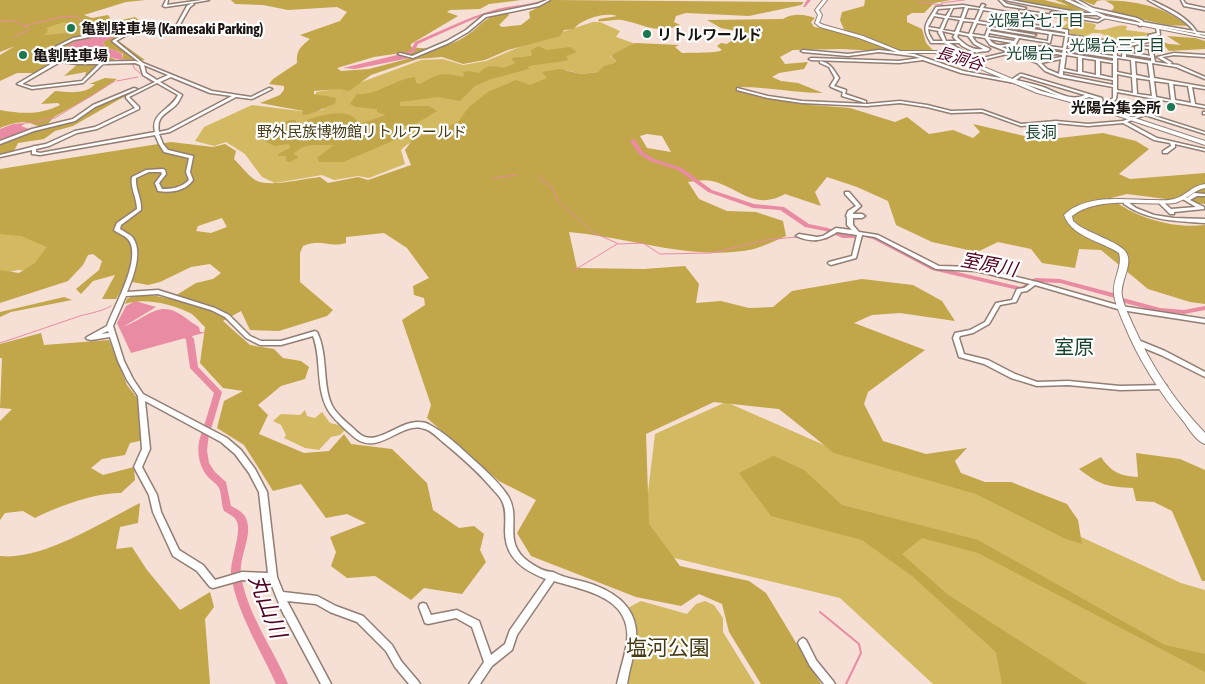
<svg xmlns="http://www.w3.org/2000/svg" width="1205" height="684" font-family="'Asap Condensed','Noto Sans JP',sans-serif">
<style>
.green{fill:#d3b961}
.forest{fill:#c1a64a;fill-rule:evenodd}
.water{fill:#e98ca3}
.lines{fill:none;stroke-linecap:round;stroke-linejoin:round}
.stream-far1{stroke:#e98ca3;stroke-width:1}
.stream{stroke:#e98ca3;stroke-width:2}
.river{fill:#e98ca3;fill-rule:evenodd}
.minor-casing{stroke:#927e73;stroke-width:3}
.major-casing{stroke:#927e73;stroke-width:2}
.minor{fill:#fff;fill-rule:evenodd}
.major{fill:#fff;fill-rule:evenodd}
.poi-dot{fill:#1a7950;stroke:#fff;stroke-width:2}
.labels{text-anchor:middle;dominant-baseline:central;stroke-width:4.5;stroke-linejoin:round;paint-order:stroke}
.far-poi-label{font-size:15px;font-weight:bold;fill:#1b1410;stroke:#fff;text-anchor:start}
.far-park-label{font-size:15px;fill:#463b13;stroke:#fff}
.far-neighbourhood-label{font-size:16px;fill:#143f2b;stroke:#fff}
.far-quarter-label{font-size:16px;fill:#143f2b;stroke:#fff}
.far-water-label{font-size:16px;font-style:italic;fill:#520022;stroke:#fff}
.water-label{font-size:19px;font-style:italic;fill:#520022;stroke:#fff}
.quarter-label{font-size:20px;fill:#143f2b;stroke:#fff}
.near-park-label{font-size:21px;fill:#463b13;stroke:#fff}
.near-water-label{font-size:22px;font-style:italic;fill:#520022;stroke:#fff}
</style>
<rect width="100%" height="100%" fill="#f6dfd4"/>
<g class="green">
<path d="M1034,11L1073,18H1074L1068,19L1095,24L1096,26L1094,29C1106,33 1115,23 1127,26L1126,30L1157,34L1114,40L1100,33H1092L1085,37L1070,34V31L1059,28H1062L1068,22Z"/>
<path d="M63,17L84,31L38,42L21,26L48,18Z"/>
<path d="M593,22H600L620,31L616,37L639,45L610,56L619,64L605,71L581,74L566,70L546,75L552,79C522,94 492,112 461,124C442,131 416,135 401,150L405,164L369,178L358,176L334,180L322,175L275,183L262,177L245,154L226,142L214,146L195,141L204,127L252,105L308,112L322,110L332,100L316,95V92L348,87L421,60L443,59L463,65L486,61L534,41Z"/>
<path d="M74,192L44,272L18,270L0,274V197Z"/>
<path d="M726,402L840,452L979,490L1181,583L1205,590V684H933L840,598L641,550L655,434Z"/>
<path d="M305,410L307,416L315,418L322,412L330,423L339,425L345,430L340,435L331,437L319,450L305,448L284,438L286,435L281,425L273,421L281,414L300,415Z"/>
<path d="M641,601L687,614L696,604L705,601L714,605L723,618V632L755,684H628L631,628L624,610Z"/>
</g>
<g class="forest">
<path d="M0,0H146L126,2L84,15L92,18L108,15L113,22L135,17L140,21L126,27L115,28L113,30L128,32L112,41L114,43L120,42L145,60L122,63L102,61L87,78L85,77L86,72L64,76L79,63L57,60L35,73H17L0,81V55L15,46L0,52ZM64,22L76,27L68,33L45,35L48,30L46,28ZM110,30L114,32V36L103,42L105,46L102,48L115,50L123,54L122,59L128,60H116L110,57L85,59L73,56L67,58L68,55L59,52L91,31Z"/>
<path d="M231,0H521L489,4L480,9L450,10L447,12L458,16L411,44V47C434,51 454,46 473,31C484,21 490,15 506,12L509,15L499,25L502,27L521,25L530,18L529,12L552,0L804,2L801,5L749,16L686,13L676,16L674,22L680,25C657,35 643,24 622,20C614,19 606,22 598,21L599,19L617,16C606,12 581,19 574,29L564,30L560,36L508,50L485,60L463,64L442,57L418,59L371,75L349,91L340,89L314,91V94L336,98L335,104C322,108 314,114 302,115L303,111L260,103L280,95L284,90V86L269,84L273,79L297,63C296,51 300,47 310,39L300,35L340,21L347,12L337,7L288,10L263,5L235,4ZM401,53L411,58L369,69L341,71L337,68L374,57Z"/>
<path d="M865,0H951L934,3L924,13H912L907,16V22L922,29L926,43L937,54L841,49L793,50L780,57L785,64L808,62L804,69L779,73L772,77L781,81L798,83L823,93C795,93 768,87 740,87L743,93L812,105L850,108L895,122L907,117L929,134L953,130L973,138L980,132L973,124L1041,140L1103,133L1136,141L1149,149L1119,174L1130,179L1205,173V204L1127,194L1111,198C1135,218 1174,229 1205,225V304L1190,302L1148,289L1101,250L1079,249L1075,268L1042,263L1031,249L998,242L977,252L932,242L896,225L888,201L857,187L827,177L815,192L821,206L785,194C754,211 740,188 712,181C705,179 695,181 688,182L699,199L727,211L756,212L783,221L786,236C776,240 765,246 754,249C695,262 628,237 569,232L577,268L644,269L685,266L699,284L696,303L721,301L749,308L773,307L792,291L862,279L913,285L942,301L955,321L900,313L872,315L854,323L925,350L868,392L864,404L883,441L926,454L967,448L955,461L961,473L985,482H1011L1067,504L1078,520L1082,544L1066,539L976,494L834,453L779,409L714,402L646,434L649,524L680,566L749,581L766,593L821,684H761L729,632L722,604L699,594L681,606L636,597L531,556L517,533L536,500L499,481L427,418L431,405L402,320L425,305L424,298L414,295L413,286L429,278L407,248L384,233L346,237V243C327,248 321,238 303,246L300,253V282L333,310L327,316L279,331L250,330L241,311L223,321L250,345L274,349L283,358L301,361L309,367L305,379L281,386L258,405L268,415L259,434L304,453L329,451L344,434L351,444L392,449L427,483L433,510L459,528L474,526L484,534L480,550L486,562L462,594L424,588L411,600L375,576L347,578L331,566L336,552L330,537L366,523L347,514L326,518L301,484L273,491L244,445L217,428L224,401L243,391L223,388L200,363L205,327C200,323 196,316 190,313C173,304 143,297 125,304L127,299C140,292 157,296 170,299L196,283L213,279L221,273L210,264L191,267L160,282L148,285L127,281L116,299H102L115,275L93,281L81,294L76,289L99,270L102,261L93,254L88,255L83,265L68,281L0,303V270L19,273L35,263L47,247L21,236L0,234V169L171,142L213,147L225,144L236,151L234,159C241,166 249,177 257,181C271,187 302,179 320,177L328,183L358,177L368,180L411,165L405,150L413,139L458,122L469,107L488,92L516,80L530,85L547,78L542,72L560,69L581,74L598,72L604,66L615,63L616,61L611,56C615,53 632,44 636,43L679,45L675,47L682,53C692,52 715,54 722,50L717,46L721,43L727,44L731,41L730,39L739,34H753L721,28L707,20L783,19C792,13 805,14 815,18L811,22L814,27L845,32L840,20L842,12L864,6ZM647,134L662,136L671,152L647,148L640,136ZM222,218L227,227L211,233L196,231L198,226Z"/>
<path d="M1015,0H1044L1069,6L1055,0H1064L1088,13Z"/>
<path d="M1081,0C1122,0 1156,0 1188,26L1167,25L1110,12L1114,8L1113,5L1104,0L1097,1L1094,5Z"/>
<path d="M1167,36L1195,38L1205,41V49L1169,51L1164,45L1135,42L1144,39L1148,42L1151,38L1169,44L1181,45Z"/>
<path d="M539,46L546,50L570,47L577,52L566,56L568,60C559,63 531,64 528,67L529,69L491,79L475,86L460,101L438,97L400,102V106H429L437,111L412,126H399L402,137L343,162H319L317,158L334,145H312L302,147L293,154L299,157L290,162L286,161V156H279L278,154L290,148L289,144L274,146L265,141V133L289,120H296V130H299L309,119C324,115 350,106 359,124L386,115L377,112V109L356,107L350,104L357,94C377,96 395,79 415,77L416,83L421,84C435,74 445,72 462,77L465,74L462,73L467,71L479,73C485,65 495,65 504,68L515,63L511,58L532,56L531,50Z"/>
<path d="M105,78L117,79L92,96L54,117L46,126C39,127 36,125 29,123C19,121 10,124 0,128V110C22,114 40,115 60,105L58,103L41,104L55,91C68,92 86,95 95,84H89Z"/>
<path d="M145,88L120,99L73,126L55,131L44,139L18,143L14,151L0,156V142C11,138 22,132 34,129C52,125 82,127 91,106Z"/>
<path d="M64,297L72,300L11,312L0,317V312Z"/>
<path d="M41,333L44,345L109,340L127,385L138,399L139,428L144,440L130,443L125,455L102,459L91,468L103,475L134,467L135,480L121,493C97,492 56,507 35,518L23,511L5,513L0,520V421L12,409L0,408L2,358H0V344Z"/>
<path d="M1136,453L1180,459L1205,470V581H1202L1172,511L1154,502L1136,501L1133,488C1108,487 1099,485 1079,469L1101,457C1111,472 1120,476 1138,477Z"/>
<path d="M774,456L804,470L842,505L978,540L1165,645L1205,654V672L978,553L922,538L902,554L947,594L1087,684H1002L996,652L912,576L862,540L771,516L739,473Z"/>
<path d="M140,503L138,523L120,527L116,549L132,547L147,570L180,610L210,592L214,607L205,619L210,684H0V556C42,561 102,522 140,503Z"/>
</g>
<g class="water">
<path d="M114,33V37L103,42L105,46L102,48L115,50L122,54V59L128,60C120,61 115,58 108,57C103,56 68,57 66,58L68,55L58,52L79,39Z"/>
<path d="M397,55L410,58L355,69L343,68Z"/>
<path d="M26,123L21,126L29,129L28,131L0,141V129L13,124Z"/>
<path d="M135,301L156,307L123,327C153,315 160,296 191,322C196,326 200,325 200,332H207L131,353L117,323L126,306Z"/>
</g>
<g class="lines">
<g class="stream-far1">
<path d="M917,2L943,5L941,3L964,0"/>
<path d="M1101,13L1140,22"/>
<path d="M0,21H14"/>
<path d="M16,21L24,26L61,17L77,16L83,22L95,23L85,29L91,31L90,34"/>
<path d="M1159,25L1175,28"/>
<path d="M14,37L29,30L25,26"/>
<path d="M848,54L859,53"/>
<path d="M894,54L910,56"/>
<path d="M126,60H132L134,68L152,83"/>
<path d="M963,73L1015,84"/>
<path d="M117,81L138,77"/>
<path d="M1031,87L1040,89"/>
<path d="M1103,101L1116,111L1146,115"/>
<path d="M1167,122L1205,134"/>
<path d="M26,123L55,118L115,81"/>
<path d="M540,175V179L552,187L557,200L594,233L619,244L643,243L660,254L711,253L767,240L796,237L815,241L827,239L836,234"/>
<path d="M493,178L517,175"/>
<path d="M573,271L617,244"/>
<path d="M0,343C25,335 50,326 74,318C87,313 99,313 111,306"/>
</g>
<path class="stream" d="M820,612L859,644L861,653L846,684"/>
<g class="river">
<path d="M543,0H548C532,9 512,6 494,12C468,20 443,33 418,44L414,52L392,60L388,59L411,50L415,42C441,31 466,18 494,10C510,5 527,6 543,0Z"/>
<path d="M807,0H811L805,7H803Z"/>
<path d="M633,139L635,140L643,152L654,159L682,168L712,190L754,204L784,207L809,224L828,228L846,235L856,234L859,236L856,238H843L825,231L805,227L780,210L753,208L708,192L678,170L650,161L639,154L630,141Z"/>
<path d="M862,233L877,237L936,267L1021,287L1035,278L1060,279L1117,294L1118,296L1115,298L1060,283L1036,282L1022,291L932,270L873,239L860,236V234Z"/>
<path d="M1121,298H1123L1160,308L1184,310L1205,306V310L1184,314L1160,312L1121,302L1119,300Z"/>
<path d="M181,330H187L194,339L198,367L222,392L212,426L211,428L208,429L205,428L204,426L214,393L190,368L186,340L180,332Z"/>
<path d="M205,431L208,432L209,434L207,450L209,463L215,472L226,482L231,506C235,508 241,511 244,515C256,532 238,556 241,575C247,614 273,648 288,684H276C262,653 234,607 231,573C230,560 243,530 236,520C234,516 227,513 224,511C221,504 222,494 219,488C217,484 211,480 208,477C197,464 196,446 202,432Z"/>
</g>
<defs>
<g id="minor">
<path d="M166,0H168L167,5L202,0H209L192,3L194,4L190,7L178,28L138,29L116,41L143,63L212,91L251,97L269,88L272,89L252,99L236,97L170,132L159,134L163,144L168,150L193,156V157L190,172L193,180C185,191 172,193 158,191L155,183L162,174L161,172H149L136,178C135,189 142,199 141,210L121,225L120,229C124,232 130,234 133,238C143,252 133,278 127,292L158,290L215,308L229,315L250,336L261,341H281L315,331L317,332C329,356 321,388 334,409C339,416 346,422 353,428C356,431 360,435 365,437C381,442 401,421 419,422C423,422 427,423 430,425C442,431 453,441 463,450C478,464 497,479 508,496C522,519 501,542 529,562C536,567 545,572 553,572C565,579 581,580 594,585C620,595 639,611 636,642C634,656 629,670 627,684H617C620,670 625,656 627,642C632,597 586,591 554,581L517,635L512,650L492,666L480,684H469L484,662L472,627L456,618L428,624L425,623L419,607L420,604L423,603L426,604L431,615L457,610L479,621L491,655L505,644L510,630L546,579C523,570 505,558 505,531C505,521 507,510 502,501C500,496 494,491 490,486C476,470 460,456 443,442C438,438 432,431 425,429C404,420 382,452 360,441C354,438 350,433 345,429C339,423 332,417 328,410C315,387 322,359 313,336L281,345H260L246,338L225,317L211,310L158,294L126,296L113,326L124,361L133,379L143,394L227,438L241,450L255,469L267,492L277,577L283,592L317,596L336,606L363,616L392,645L401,661L418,681L420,684H409L395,667L386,651L357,622L330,612L316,604L287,601L331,684H321L282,611L270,581L242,580L213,588L210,587L197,571L173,556L153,512L149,495L134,467L142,449L138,396L127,380L118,361L110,337L91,340L87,339L86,338L87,337L107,326C114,306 140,263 130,242C127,236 119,234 114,230L117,223L137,209C137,198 130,188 132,177L146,170L163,169L165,170L166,174L159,183L162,189C172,189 181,188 189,180L186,172L189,158L164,152L159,144L155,135L40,155L32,154V150L0,157V155L32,147L34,146H36L46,144L75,131L95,127L135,108L126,98V96L155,82L143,75L140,65L135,63L103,64L83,83L32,89L17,84L56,61H53L43,53L73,38L134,27L176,26L187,6L192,3L165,7L163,6ZM132,29L112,41L139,62L135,61L77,62L55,59L47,53L74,40ZM60,62L77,64H99L82,81L32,87L22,84ZM144,65L168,75L157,80L146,73ZM171,77L210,93L232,96L168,130L159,132C156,116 166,114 175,106C179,102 180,99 182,95L160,82ZM157,83L178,95C171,110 150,113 155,132L40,153L36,152V149L49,146L77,133L97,129L139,109V107L129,97ZM108,331L109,333L101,334ZM145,401L221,442L235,454L249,473L259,492L268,573L242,572L215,580L203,565L179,550L161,512L157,495L142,467L150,449Z"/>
<path d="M547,0H550L539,6L486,17L468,32L449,43L413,58L398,54L400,53L412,56L447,41L466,30L484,15L537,4Z"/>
<path d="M999,0H1002L1007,4L1026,8L1024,9L1005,6Z"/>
<path d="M1005,0H1011L1082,13H1097L1099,14L1097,15H1082Z"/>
<path d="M1075,0H1078L1093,8L1137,18L1143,21V22L1194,31C1182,16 1164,10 1148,0H1151C1168,8 1187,16 1197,32L1205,33V35L1199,34L1200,35L1198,36L1195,33L1142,24L1141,26H1139L1140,22L1135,20L1091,10Z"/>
<path d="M1181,0H1183L1186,4L1205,8V10L1184,6Z"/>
<path d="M982,4L985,5L983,8L1025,15L1023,16L997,12L993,23L1065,34V32L1019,24L1021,23L1068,30V35L1103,40L1116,45L1117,56L1122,57L1123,45L1146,40L1149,35L1157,33L1156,28L1159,27L1160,35L1151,37L1148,42L1126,47V52L1136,54L1135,47L1137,46L1152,47L1155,62L1169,64L1157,57L1174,53L1205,55V57L1174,55L1162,57L1171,62L1172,63L1170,64L1178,65L1205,77V79L1176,67L1152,63L1154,78L1205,87V89L1192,87L1195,104L1205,106V108L1117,92L1116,99C1112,103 1106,110 1101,110V108L1099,107V100L1089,97C1072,105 1056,94 1040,89C1032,86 1024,84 1017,82L1015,83L961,73L923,60L899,63L811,60L809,59L811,58L899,61L920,58L913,56L879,52L848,56L803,52L801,51L803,50L848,54L879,50L914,54L963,71L1011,80L1020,74H1022L1102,98L1103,106L1113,98V87L1060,77L1045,71L1037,63L1011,53L970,63V61L1008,52L990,45L985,38L972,36L976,42L990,49L988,51L978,52L977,53L975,52L964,54L944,43H931C920,26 927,23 936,7L963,5L980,8ZM963,7H965L961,18L949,17L953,8ZM951,8L946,16L935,14L938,9ZM968,8L980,9L975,20L964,19ZM983,10L994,12L990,23L978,21ZM934,16L945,18L940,29L928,27ZM948,18L960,20L955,32L943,30ZM963,21L974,22L969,34L959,32ZM977,23L989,25L985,36L972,34ZM992,25L1049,34L1048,41L990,31L991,29L1034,36L1036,35L991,27ZM928,29L939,31L938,32L943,41H933L929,34ZM942,31L955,34L953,37L957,41H946ZM989,33L1016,38L1014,41L988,37ZM958,34L968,36L974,44L983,49C972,51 964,44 957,37ZM1052,34L1065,36L1063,48L1048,46L1022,48L1011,51L1002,47L1016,44L1019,38L1050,43ZM1068,37L1102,42L1113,47V50L1067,43ZM989,39L1012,43C1003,45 996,48 989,39ZM949,43H959L962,46L972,51L965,52ZM1067,45L1113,52V56L1066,49ZM1048,48L1063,50L1062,53L1057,52L1025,56L1015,52L1022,50ZM1139,48L1149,49L1150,56L1140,54ZM1066,51L1113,58V61L1066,53ZM1057,54L1062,55V57L1038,61L1029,57ZM1126,54L1151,58V61L1126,57ZM1066,55L1078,57V72L1064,69ZM1082,58L1096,60V75L1082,72ZM1117,58L1131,60L1132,75L1117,72ZM1061,59L1059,74L1047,69L1041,63ZM1100,61L1113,63V78L1100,75ZM1135,61L1148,63L1150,78L1136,75ZM1063,71L1113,80V85L1063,75ZM1117,74L1132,77L1133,93L1117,90ZM1021,76L1085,95C1071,102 1056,92 1043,87C1034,84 1025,82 1016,80ZM1136,78L1150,80L1152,96L1137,94ZM1154,81L1169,83L1171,100L1156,97ZM1173,84L1188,86L1191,103L1175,100Z"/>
<path d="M1020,10L1053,15L1055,16L1053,17H1039L1038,15H1041L1019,12Z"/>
<path d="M1051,12L1098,20L1104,16L1107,17L1098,22L1050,14Z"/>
<path d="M820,61C831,63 833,69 839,78L834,86L846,90L845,94L866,101V103L842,96L843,92L831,87L830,86L835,78L829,67L820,63Z"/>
<path d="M134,88L137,89L95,107L75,121L34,131L0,144V141L32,129L73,119L93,105Z"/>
<path d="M737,88L768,96L802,101L867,104L900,101L927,105L951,111L982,110L1021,124L1056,121L1088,124L1123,121L1145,113L1205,132V134L1145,115L1127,122L1157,138L1205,149V151L1175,144V147L1167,153H1163V151L1171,146L1170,143L1154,140L1123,123L1088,126L1056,123L1021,126L982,112L951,113L927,107L900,103L867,106L802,103L768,98L737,90Z"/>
<rect x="1203" y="112" width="2" height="2"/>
<path d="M845,192H849L861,206L853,213V214H862L865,216L862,218H853V225L859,232L878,235L939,266L976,267L1037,282L1121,306L1205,319V323L1121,310L1035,285L1027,291L1021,292L1016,302L1000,305L989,324L973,333L960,336L959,338L964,354L988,360L1015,374L1037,382L1068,381L1120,386L1164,385H1166L1167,387L1166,389H1164L1120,390L1068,385L1037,386L1011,378L984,364L959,357L953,338L955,333L970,330L985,322L996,303L1012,300L1017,289L1024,288L1030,284L976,271L936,269L875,237L862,235L856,258L831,265L829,264L828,263L829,262L852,256L857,235L837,232C823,241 812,243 796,236L799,234L817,237L823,236L836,228L852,230L847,225V217L846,216L848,211L856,206L845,194Z"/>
<path d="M1194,193L1205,194V196H1197L1190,200L1204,207V209L1174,212V214H1170L1158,202V201H1162L1171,209L1196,207L1181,198L1183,197L1187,198Z"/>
<path d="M1124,202H1128L1136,208L1154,215L1174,218L1205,219V223C1177,221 1148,221 1124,204Z"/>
<path d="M1134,340H1138L1165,351L1205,372V377L1161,355L1134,344L1133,342Z"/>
<path d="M803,638L806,640L816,660L833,681L835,684H824L810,666L798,643L800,640Z"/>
</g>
<g id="major">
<path d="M823,0H827L819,10L822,15L819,23L824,25L863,36L900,51H935L953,54L1041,91L1104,108L1205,141V145L1100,110L1037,93L950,56L935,53H899L859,38L820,27L815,23L818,15L815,10Z"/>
<path d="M1064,0H1070L1106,16L1205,36V38L1103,18Z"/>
<path d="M1205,184V188C1194,190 1186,200 1175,203C1144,206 1098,195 1072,216L1073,221L1078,225C1089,233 1118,242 1125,251C1135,263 1119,282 1122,296C1124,306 1129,316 1133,325C1150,364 1175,402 1205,433V444C1196,441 1189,429 1184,422C1160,393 1138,359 1124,324C1120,314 1115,304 1114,294C1112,280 1123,267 1119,253C1101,241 1072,237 1064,215C1086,193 1126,200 1154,200C1161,200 1168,201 1174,199C1186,196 1191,186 1205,184Z"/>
</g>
</defs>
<use href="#minor" class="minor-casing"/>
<use href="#major" class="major-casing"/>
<use href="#minor" class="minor"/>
<use href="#major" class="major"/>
</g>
<g class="poi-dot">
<circle cx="71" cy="28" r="5"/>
<circle cx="647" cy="34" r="5"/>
<circle cx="23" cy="55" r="5"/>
<circle cx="1171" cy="107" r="5"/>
</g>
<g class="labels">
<g class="far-poi-label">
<text x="81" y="28">亀割駐車場 (Kamesaki Parking)</text>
<text x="657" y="34">リトルワールド</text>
<text x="33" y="55">亀割駐車場</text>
<text x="1161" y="107" text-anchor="end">光陽台集会所</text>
</g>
<g class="far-park-label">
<text x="362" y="131">野外民族博物館リトルワールド</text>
</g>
<g class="far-neighbourhood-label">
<text x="1036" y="20">光陽台七丁目</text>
<text x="1117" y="45">光陽台三丁目</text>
</g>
<g class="far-quarter-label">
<text x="1030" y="53">光陽台</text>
<text x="1041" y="132">長洞</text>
</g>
<g class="far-water-label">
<text transform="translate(960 58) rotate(16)">長洞谷</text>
</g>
<g class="water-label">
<text transform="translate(989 264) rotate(11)">室原川</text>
</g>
<g class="quarter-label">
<text x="1074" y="346">室原</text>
</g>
<g class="near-park-label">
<text x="668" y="647">塩河公園</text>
</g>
<g class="near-water-label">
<text transform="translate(268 606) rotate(69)">丸山川</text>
</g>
</g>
</svg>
